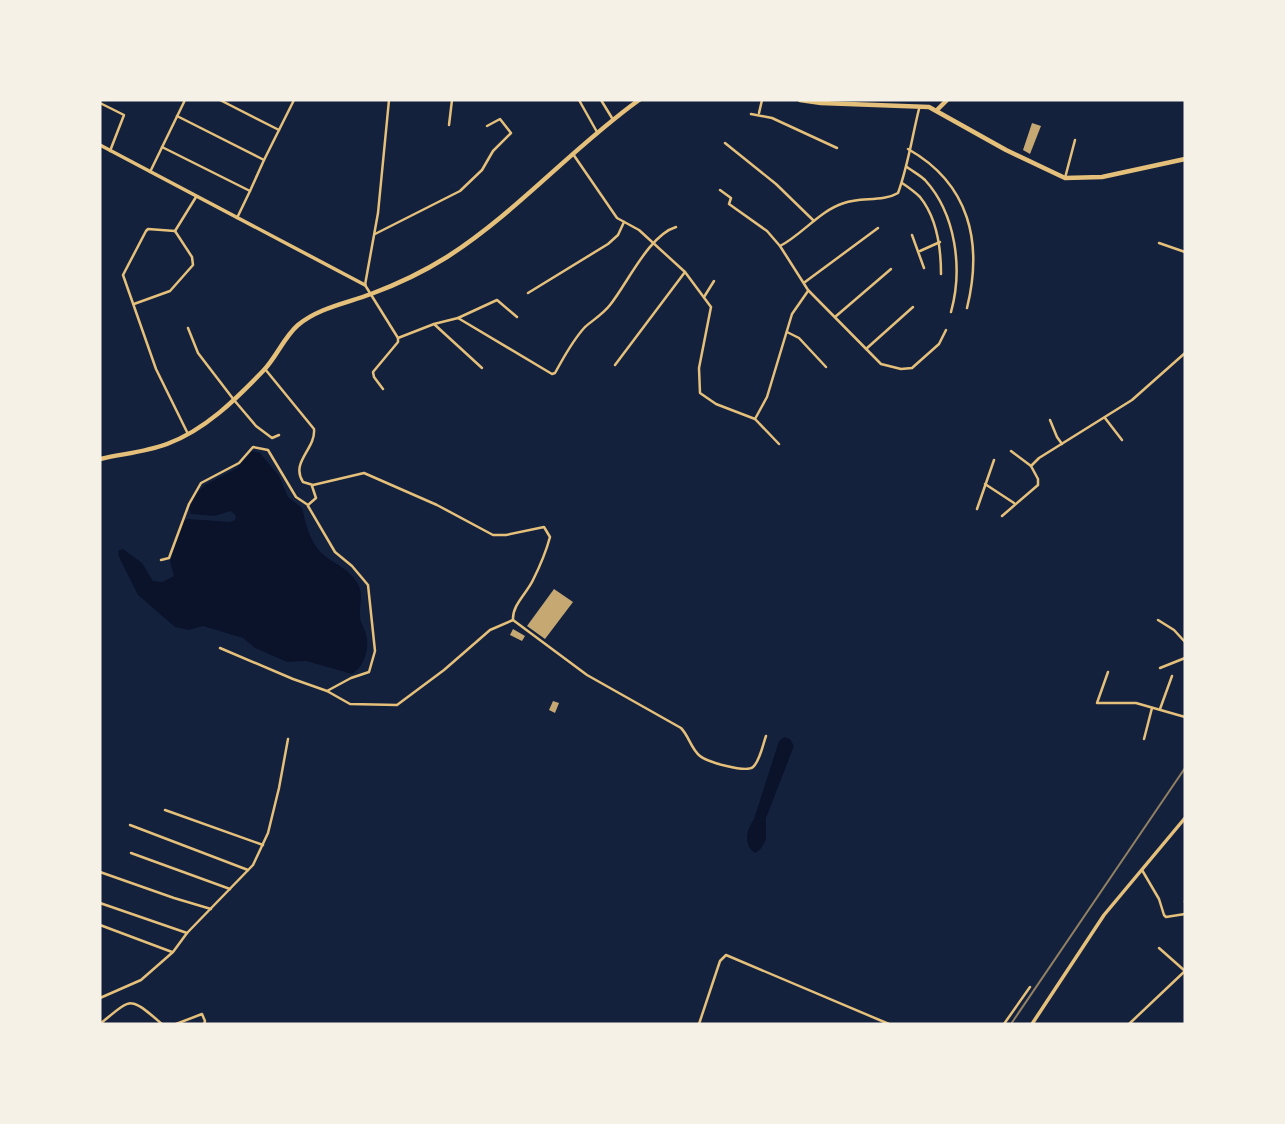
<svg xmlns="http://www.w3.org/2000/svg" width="1285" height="1124" font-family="'Exo 2',sans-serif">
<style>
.water{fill:#0b132b}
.building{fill:#c6a872}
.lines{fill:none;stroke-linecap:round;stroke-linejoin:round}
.minor{stroke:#e5c07b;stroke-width:2.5}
.tertiary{stroke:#e5c07b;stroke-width:3.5}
.primary{stroke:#e5c07b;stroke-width:4.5}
.rail{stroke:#918062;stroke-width:2}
</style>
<rect width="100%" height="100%" fill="#14213d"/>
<g class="water">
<path d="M252,451L260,453L279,476L288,497L302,508C306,525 311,545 325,556C337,565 350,570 358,584C364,595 359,604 360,616C360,622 363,625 365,631C371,645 365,667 352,674L306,661L287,662L255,648L243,638L203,626L189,630L175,627L138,595L119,557L118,551L123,549L142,563L153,581L162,582L174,576L170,561L184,520L189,519L230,522L235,520L236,516L231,511L214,516L191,514L189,508L197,493L205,485L237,468Z"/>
<path d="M784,737L790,739L794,746L766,818V840L760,850L755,853C743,845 746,830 754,819L779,741Z"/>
</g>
<g class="building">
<path d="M1032,123L1041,126L1030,154L1023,150Z"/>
<path d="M554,589L573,602L545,639L527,626Z"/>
<path d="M513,629L525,636L522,641L510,635Z"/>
<path d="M553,701L559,703L555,713L549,710Z"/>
</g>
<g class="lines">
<g class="minor">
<path d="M220,100L279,130"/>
<path d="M579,100L597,132"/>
<path d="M601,100L612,118"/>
<path d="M100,103L124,115L110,151"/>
<path d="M759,113L762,100"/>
<path d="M751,114L772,118L837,148"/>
<path d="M177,116L264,160L250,191"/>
<path d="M449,125L452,100"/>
<path d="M725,143L776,184L814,221"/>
<path d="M162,147L250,191L237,218"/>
<path d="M908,149C970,184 983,243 967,308"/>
<path d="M573,154L617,218L639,230L685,272L711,307L699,368L700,393L716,404L755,419L779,444"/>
<path d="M264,160L294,100"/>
<path d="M907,167C912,171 920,175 925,180C956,214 963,269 951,312"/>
<path d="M150,172L185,100"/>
<path d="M1065,178L1075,140"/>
<path d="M902,183C908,187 915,192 920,197C937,218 941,248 941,274"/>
<path d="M720,190L731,198L729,204L767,231L780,246L808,290L881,364L901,369L912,368L939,344L946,330"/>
<path d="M175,231L148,229L146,231L123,275L156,369L188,434"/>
<path d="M175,231L196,197"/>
<path d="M375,234L460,191L482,170L493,151L511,133L500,119L487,126"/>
<path d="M912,235L924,268"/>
<path d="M1159,243L1185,252"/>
<path d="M780,246C803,234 819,211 844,203C861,197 883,202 898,193C908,166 912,137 919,109"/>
<path d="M920,251L940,242"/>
<path d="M805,282L878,228"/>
<path d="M528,293L608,244L618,235L624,222"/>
<path d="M704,297L714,281"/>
<path d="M134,304L170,291L193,265L192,257L175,231"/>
<path d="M835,317L891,269"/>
<path d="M458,318L497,300L517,317"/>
<path d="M434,324L482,368"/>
<path d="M188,328L198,353L234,400L256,426L272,438L279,435"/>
<path d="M787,332L799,338L826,367"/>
<path d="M398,338L434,324L458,318L552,374L555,373C564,357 572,341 585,327C593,320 603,314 610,305C627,284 649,235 676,227"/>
<path d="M866,349L913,307"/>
<path d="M615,365L685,272"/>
<path d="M265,369L314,429C316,449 290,462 303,482L313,485L364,473L437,505L493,535H506L544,527L550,537C546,552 540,566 533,580C527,593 512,605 513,620L587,675L681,728C689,736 691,749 700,756C707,762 746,773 753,767C760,761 763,744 766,736"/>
<path d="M383,389L374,377L373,372L398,342V338L365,285L378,213L389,100"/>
<path d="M1105,418L1122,440"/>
<path d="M755,419L767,397L792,314L808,291"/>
<path d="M1050,420L1057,437L1062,444"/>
<path d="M1011,451L1031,466"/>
<path d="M985,484L1014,503"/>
<path d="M308,506L335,552L352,566L368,585L375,651L369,672L351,678L327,691"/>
<path d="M977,509L994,460"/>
<path d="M1002,516L1038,485V479L1031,466L1039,458L1132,400L1185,353"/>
<path d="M161,560L169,558L189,504L201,483L239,463L253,447L268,450L296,497L308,505L316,498L312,486"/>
<path d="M1158,620L1174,630L1185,642"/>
<path d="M220,648L293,679L327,691L350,704L397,705L444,670L490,630L513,620"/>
<path d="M1160,668L1185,658"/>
<path d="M1108,672L1097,703H1136L1185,717"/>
<path d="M1160,709L1172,676"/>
<path d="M1144,739L1152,708"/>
<path d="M165,810L263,845"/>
<path d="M130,825L248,870"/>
<path d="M131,853L230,889"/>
<path d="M1142,870L1159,899L1164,915L1166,917L1185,914"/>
<path d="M100,872L174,898L211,909"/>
<path d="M1185,901V902"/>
<path d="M100,903L187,933"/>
<path d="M100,925L172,952"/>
<path d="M1159,948L1185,971"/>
<path d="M100,998L141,980L173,952L187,933L253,865L268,833L279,788L288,739"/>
<path d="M100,1024C133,997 129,996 162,1024"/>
<path d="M176,1024L202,1014L205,1021L204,1024"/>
<path d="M699,1024L720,961L726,955L889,1024"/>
<path d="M1004,1024L1030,987"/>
<path d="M1129,1024L1185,971"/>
</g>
<g class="tertiary">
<path d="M100,145L365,285"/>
<path d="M1032,1024L1104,915L1185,818"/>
</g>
<g class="primary">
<path d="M800,100L821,103L929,107L1006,150L1065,178L1102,177L1185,159"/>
<path d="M937,110L947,100"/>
<path d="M100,459C121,454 146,452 167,444C205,430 235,400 263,371C276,358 284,337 298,325C318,308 347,303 371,294C398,284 423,272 447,257C517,212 572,148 639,100"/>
</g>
<path class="rail" d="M1011,1024L1185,768"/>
</g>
<rect width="1285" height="1124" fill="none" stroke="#f6f1e7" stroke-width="203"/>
</svg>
